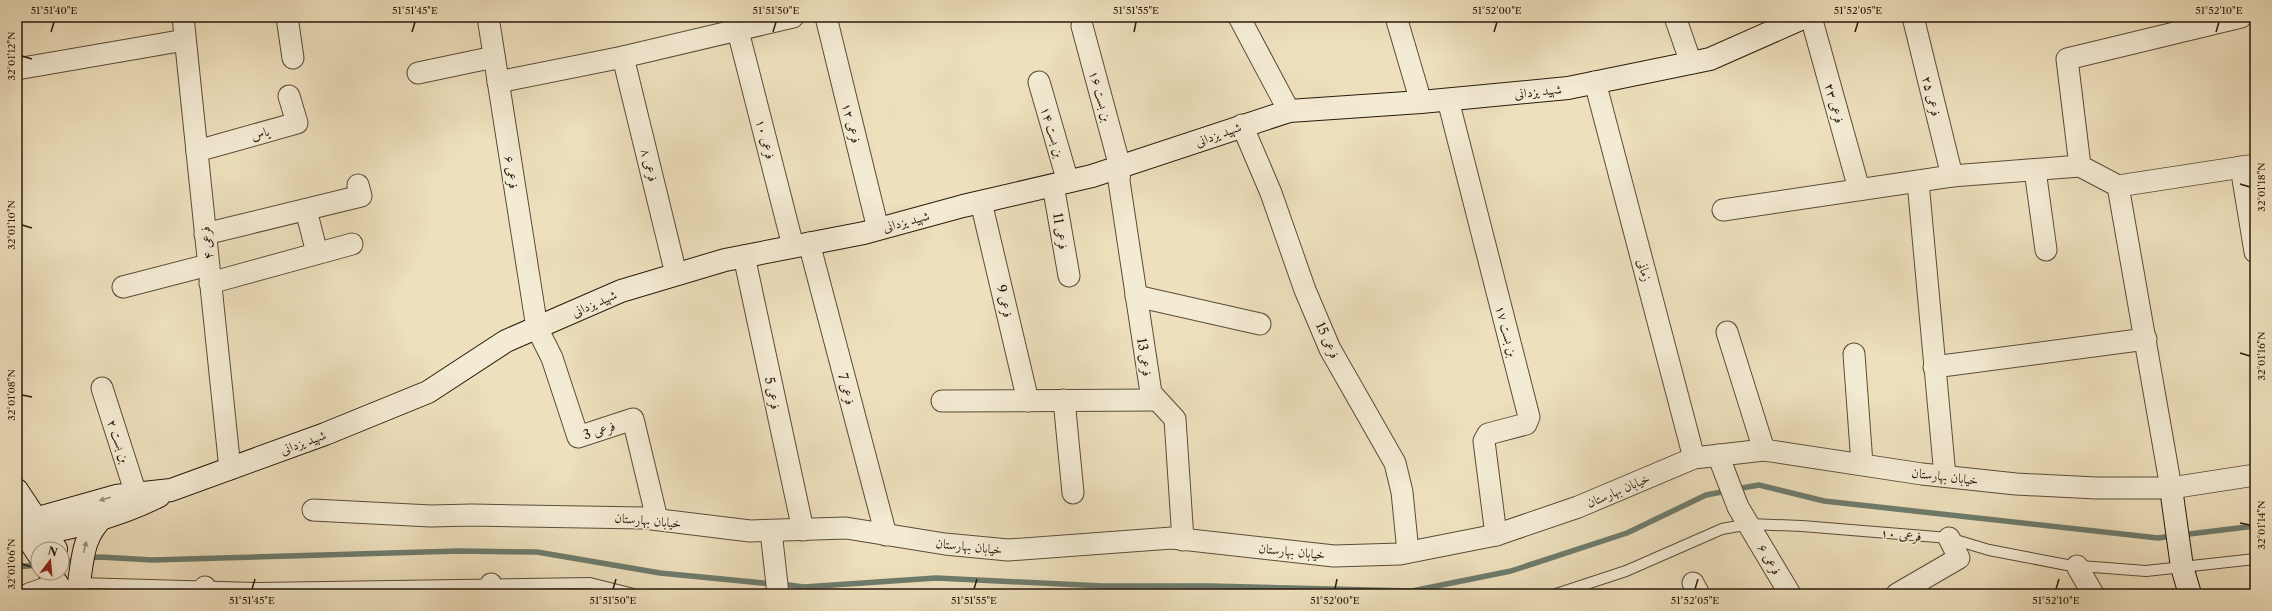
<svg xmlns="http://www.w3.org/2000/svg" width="2272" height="611" font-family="'Libre Caslon Text',Amiri,serif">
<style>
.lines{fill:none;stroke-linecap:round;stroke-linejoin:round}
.stream{stroke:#6d7c6d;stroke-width:5.5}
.lane-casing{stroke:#5a4c38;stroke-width:12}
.street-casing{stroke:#5a4c38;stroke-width:23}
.secondary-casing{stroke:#291a0c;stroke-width:24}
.lane{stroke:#f4ebd4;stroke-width:10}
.street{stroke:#f4ebd4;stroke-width:21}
.secondary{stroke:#f4ebd4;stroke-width:22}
.oneway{fill:#998d7a}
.ticks{fill:none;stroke:#291a0c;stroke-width:1.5}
.labels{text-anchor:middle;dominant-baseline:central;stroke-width:3.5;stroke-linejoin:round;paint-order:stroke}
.street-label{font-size:13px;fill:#291a0c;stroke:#f4ebd4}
.neatline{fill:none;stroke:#291a0c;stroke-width:1.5}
.ticks-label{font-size:10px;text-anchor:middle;fill:#291a0c}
</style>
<rect width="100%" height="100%" fill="#eee0bd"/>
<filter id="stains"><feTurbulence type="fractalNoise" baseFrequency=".005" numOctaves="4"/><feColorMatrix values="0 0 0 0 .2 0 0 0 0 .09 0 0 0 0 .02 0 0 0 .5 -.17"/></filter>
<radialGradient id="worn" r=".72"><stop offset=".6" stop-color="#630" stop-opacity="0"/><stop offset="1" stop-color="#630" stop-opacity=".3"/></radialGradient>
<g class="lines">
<g class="stream">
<path d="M1736,489L1759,485L1824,501L2158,538L2173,536"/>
<path d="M2181,535L2255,526"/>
<path d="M88,558L100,557L152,560L459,551L537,552L660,573L773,584"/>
<path d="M62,562L78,560"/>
<path d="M17,567L38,565"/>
<path d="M781,584L804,587L936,578L1102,586H1209L1412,591L1511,571L1627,533L1706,495L1727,491"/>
</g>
<defs>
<g id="lane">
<path d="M79,583L257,588L590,583L634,594"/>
<path d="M1556,594L1626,571L1722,529L1749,524L1802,526L1949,538L1989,550L2067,565L2146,571L2255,559"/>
</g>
<g id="street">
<path d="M183,17L230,469"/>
<path d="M287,17L293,58"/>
<path d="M488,17L537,328L552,358L578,437L633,419L657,519"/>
<path d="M826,17L878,229"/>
<path d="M1239,17L1289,111"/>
<path d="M1396,17L1421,102"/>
<path d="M1675,17L1691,63"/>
<path d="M1811,17L1859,189"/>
<path d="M1913,17L1952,176"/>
<path d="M1082,26L1120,167L1119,181L1151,393L1175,419L1183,540"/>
<path d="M738,31L793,246"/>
<path d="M623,57L676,274"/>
<path d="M17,69L185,40"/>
<path d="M418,73L494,57"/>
<path d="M498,82L623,57L793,17"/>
<path d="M1039,82L1068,182"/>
<path d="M1595,82L1694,458"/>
<path d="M1448,100L1529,417L1526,424L1488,434L1484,441L1496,535"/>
<path d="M1242,125L1271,193L1305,290L1330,349L1395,463L1402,492L1408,552"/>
<path d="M197,151L297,123L289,96"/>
<path d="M2241,167L2255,252"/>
<path d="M2035,170L2046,250"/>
<path d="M1918,182L1945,476"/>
<path d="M1053,185L1069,276"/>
<path d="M2118,186L2255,165"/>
<path d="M981,202L1028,401"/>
<path d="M306,210L317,253"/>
<path d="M1723,210L1952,176L2080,166"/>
<path d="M205,234L361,196L358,185"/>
<path d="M809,243L886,535"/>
<path d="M744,256L803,530"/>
<path d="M210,283L352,244"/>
<path d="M123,287L208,265"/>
<path d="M1136,296L1260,324"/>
<path d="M1727,332L1764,450"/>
<path d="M1854,354L1862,464"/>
<path d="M1934,367L2146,339"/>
<path d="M102,388L136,494"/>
<path d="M1064,400L1073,493"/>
<path d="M942,401L1157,400"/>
<path d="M1718,455L1738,507L1790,594"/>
<path d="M2171,488L2118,186L2080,166L2067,59L2241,17"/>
<path d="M313,510L431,516L472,515L644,518L750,531L846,528L945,544L1008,550L1172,538L1334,556L1400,554L1496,535L1578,507L1694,458L1764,450L1922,474L2016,484L2096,488H2171L2255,475"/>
<path d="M771,531L778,594"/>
<path d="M2077,566L2093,594"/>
<path d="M1693,583L1699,594"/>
<path d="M491,584L494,594"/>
<path d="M205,587L208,594"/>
<path d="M29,594L57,584"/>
<path d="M1897,594L1959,558L1949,538"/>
</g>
<g id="secondary">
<path d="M2171,488L2182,567L2190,594"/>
<path d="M17,490L56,549"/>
<path d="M17,524L116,496L171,490L325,434L428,392L506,341L621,291L725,260L864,233L963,206L1092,176L1289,111L1421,102L1568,88L1710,59L1805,17"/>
<path d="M19,525L38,554"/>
<path d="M17,537C61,532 120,516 159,496"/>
<path d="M50,573L64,594"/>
<path d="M79,583C83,556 83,536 104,516"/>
</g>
</defs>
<use href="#lane" class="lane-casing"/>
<use href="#street" class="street-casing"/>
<use href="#secondary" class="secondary-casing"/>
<use href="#lane" class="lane"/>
<use href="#street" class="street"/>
<use href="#secondary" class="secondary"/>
</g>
<defs><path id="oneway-solid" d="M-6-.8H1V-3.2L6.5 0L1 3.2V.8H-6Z"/></defs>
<g class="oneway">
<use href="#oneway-solid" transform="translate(105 499) rotate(164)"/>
<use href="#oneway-solid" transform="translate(85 547) rotate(-76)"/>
</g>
<path class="ticks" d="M51,32L54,22M412,32L415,22M773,32L776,22M1134,32L1136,22M1494,32L1497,22M1855,32L1858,22M2216,32L2219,22M22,56L32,59M2240,184L2250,187M22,225L32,228M2240,353L2250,356M22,395L32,397M2240,523L2250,525M22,564L32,567M252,589L255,579M613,589L616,579M974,589L977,579M1335,589L1337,579M1695,589L1698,579M2056,589L2059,579"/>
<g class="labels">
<g class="street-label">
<text transform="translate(1538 91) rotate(-6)">شهید یزدانی</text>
<text transform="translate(1101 96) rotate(75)">بن بست ۱۶</text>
<text transform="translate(1932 96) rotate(76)">فرعی ۲۵</text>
<text transform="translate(1835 103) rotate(75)">فرعی ۲۳</text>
<text transform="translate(852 123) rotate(76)">فرعی ۱۲</text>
<text transform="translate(1053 132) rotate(74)">بن بست ۱۴</text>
<text transform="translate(260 133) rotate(-16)">یاس</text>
<text transform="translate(1218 134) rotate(-20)">شهید یزدانی</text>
<text transform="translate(766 139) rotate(75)">فرعی ۱۰</text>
<text transform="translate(650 165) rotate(76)">فرعی ۸</text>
<text transform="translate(512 172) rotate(81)">فرعی ۶</text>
<text transform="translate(906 221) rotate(-15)">شهید یزدانی</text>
<text transform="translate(1061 231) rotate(80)">فرعی 11</text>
<text transform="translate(206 243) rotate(-96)">فرعی ۴</text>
<text transform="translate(1645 270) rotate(75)">زمانی</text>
<text transform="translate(1005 301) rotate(77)">فرعی 9</text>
<text transform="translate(594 303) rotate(-24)">شهید یزدانی</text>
<text transform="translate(1507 331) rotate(76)">بن بست ۱۷</text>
<text transform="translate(1328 340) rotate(65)">فرعی 15</text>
<text transform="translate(1145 357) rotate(81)">فرعی 13</text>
<text transform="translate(847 389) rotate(75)">فرعی 7</text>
<text transform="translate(773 393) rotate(78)">فرعی 5</text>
<text transform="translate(599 430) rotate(-18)">فرعی 3</text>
<text transform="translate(119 441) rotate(72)">بن بست ۲</text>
<text transform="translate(303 442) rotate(-20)">شهید یزدانی</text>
<text transform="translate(1945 476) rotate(7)">خیابان بهارستان</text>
<text transform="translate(1618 490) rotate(-23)">خیابان بهارستان</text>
<text transform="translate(648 520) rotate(5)">خیابان بهارستان</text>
<text transform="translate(1901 534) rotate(5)">فرعی ۱۰</text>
<text transform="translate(969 546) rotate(6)">خیابان بهارستان</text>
<text transform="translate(1292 551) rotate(6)">خیابان بهارستان</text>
<text transform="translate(1770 559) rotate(60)">فرعی ۶</text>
</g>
</g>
<rect width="2272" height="611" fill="none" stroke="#eee0bd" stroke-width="44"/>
<g transform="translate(50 561) rotate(16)"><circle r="19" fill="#f4ebd4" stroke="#a39784"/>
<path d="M0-3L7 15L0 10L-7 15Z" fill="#8f2418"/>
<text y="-6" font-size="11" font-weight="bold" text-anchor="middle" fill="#291a0c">N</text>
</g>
<rect x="22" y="22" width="2228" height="567" class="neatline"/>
<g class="ticks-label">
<text x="54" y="14">51°51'40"E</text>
<text x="415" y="14">51°51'45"E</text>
<text x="776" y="14">51°51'50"E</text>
<text x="1136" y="14">51°51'55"E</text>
<text x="1497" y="14">51°52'00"E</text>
<text x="1858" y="14">51°52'05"E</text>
<text x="2219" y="14">51°52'10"E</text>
<text transform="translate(11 56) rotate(-90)" y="4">32°01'12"N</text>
<text transform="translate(2261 187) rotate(-90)" y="4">32°01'18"N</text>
<text transform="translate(11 225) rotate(-90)" y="4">32°01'10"N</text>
<text transform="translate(2261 356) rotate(-90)" y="4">32°01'16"N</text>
<text transform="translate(11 395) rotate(-90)" y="4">32°01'08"N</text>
<text transform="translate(2261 525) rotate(-90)" y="4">32°01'14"N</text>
<text transform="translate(11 564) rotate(-90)" y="4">32°01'06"N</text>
<text x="252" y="604">51°51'45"E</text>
<text x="613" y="604">51°51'50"E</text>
<text x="974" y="604">51°51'55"E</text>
<text x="1335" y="604">51°52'00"E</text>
<text x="1695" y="604">51°52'05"E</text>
<text x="2056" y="604">51°52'10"E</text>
</g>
<rect width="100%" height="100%" filter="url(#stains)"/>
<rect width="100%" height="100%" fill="url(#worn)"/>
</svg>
